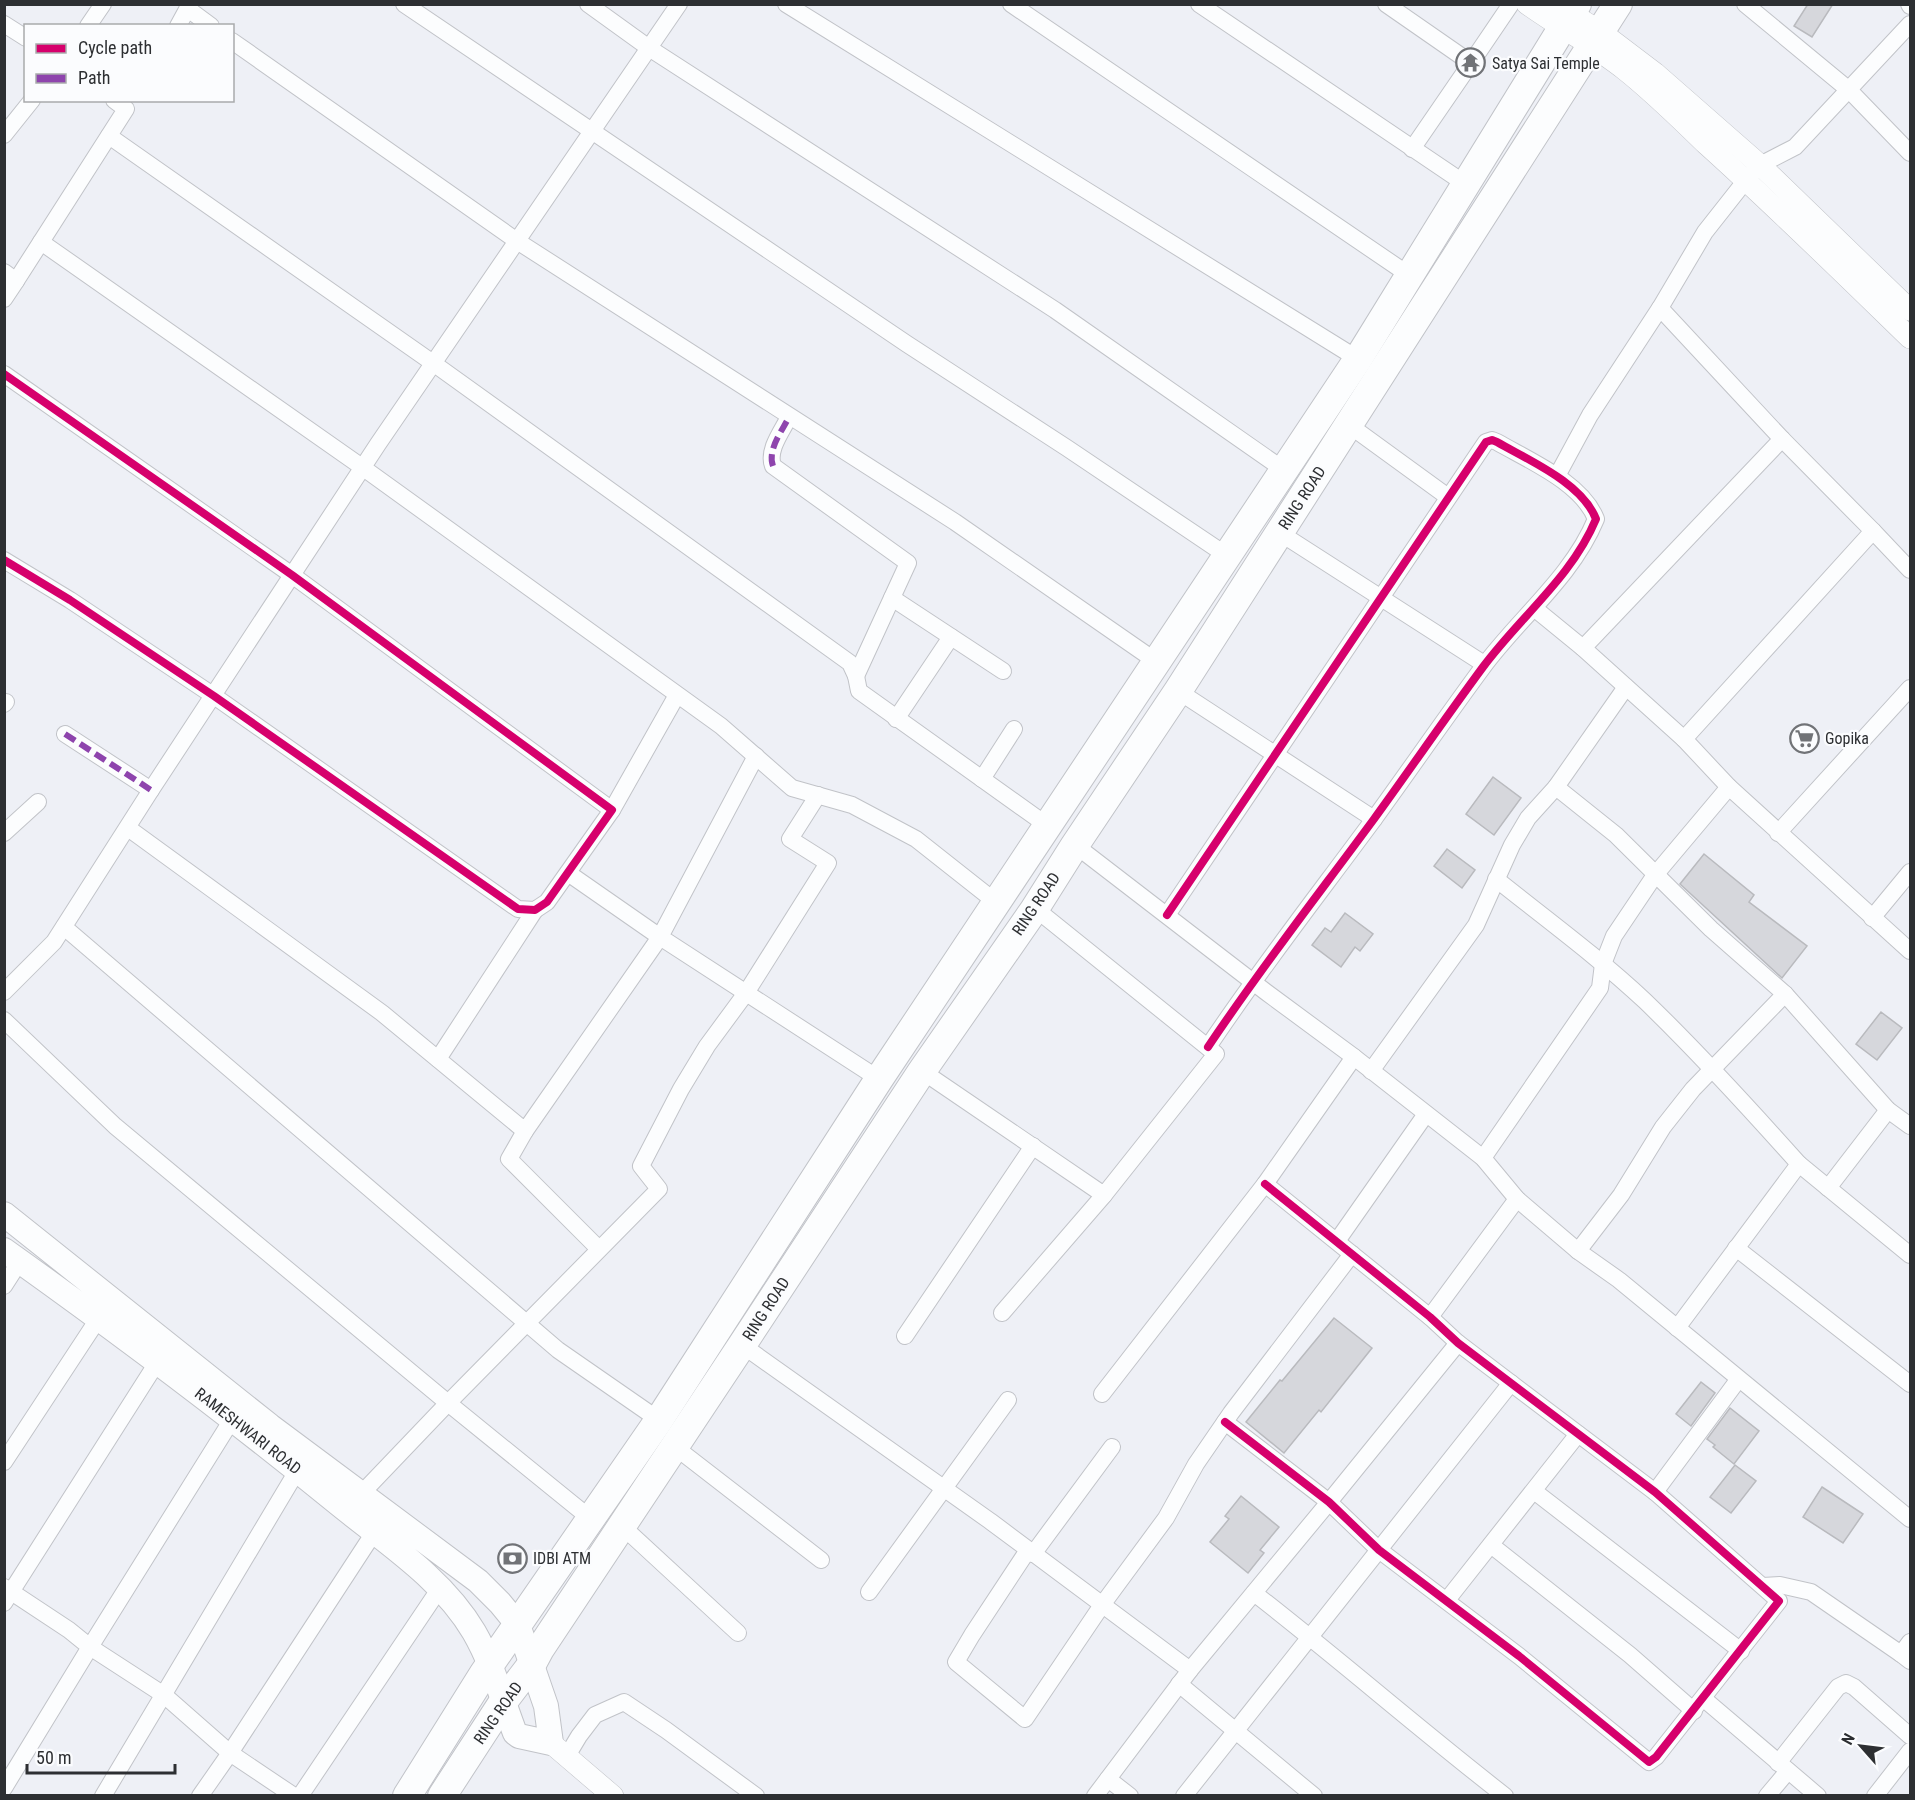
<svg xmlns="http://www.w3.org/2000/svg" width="1915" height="1800" font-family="'Roboto Condensed',sans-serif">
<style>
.building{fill:#d6d7dc;stroke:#b9babe;stroke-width:1.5}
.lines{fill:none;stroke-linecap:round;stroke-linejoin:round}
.minor-casing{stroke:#c1c3c8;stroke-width:18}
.tertiary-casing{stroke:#c1c3c8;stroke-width:22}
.secondary-casing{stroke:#c1c3c8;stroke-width:26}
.trunk-casing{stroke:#c1c3c8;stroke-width:30}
.minor{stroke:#fcfdfe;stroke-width:16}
.tertiary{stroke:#fcfdfe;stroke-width:21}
.secondary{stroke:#fcfdfe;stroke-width:24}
.trunk{stroke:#fcfdfe;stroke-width:28}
.quiet{stroke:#8e44ad;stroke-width:6;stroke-dasharray:12 6;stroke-linecap:butt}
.cycleway-casing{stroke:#fbfcfe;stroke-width:11}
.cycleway{stroke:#d6006c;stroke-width:8}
.labels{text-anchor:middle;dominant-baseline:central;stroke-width:4.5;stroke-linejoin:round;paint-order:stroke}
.poi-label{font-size:16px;fill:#2d2f32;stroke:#fbfcfe;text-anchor:start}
.street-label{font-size:16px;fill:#2d2f32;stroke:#fbfcfe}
</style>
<rect width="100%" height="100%" fill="#eef0f6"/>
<g class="building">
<path d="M1808,4H1833L1812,37L1794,26Z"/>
<path d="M1493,777L1521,798L1494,835L1466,814Z"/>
<path d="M1447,849L1475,870L1462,888L1434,866Z"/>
<path d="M1704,854L1754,895L1749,902L1807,946L1782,978L1680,884Z"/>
<path d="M1345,913L1373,934L1360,951L1355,947L1341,967L1312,945L1325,928L1331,932Z"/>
<path d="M1881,1012L1902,1028L1877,1060L1856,1044Z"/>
<path d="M1334,1318L1372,1348L1321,1412L1319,1410L1284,1453L1246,1422L1280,1380L1282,1381Z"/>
<path d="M1701,1382L1715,1393L1691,1426L1676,1414Z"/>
<path d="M1730,1408L1759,1431L1734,1464L1713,1447L1715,1445L1707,1439Z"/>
<path d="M1735,1465L1756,1481L1731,1513L1710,1497Z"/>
<path d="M1822,1487L1863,1514L1843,1543L1803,1517Z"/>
<path d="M1241,1496L1279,1527L1260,1550L1264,1553L1248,1573L1210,1542L1229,1519L1225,1516Z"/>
</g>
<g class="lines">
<defs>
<g id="minor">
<path d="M404,4L907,344L1067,448L1226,555"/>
<path d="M588,4L649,48L1055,310L1284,470"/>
<path d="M786,4L1358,359"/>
<path d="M1011,4L1409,275"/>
<path d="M1199,4L1467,185"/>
<path d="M1386,4L1471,63L1412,149"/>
<path d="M1745,4L1849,90L1910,153"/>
<path d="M1909,4L1910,6"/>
<path d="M188,9L211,26"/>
<path d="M4,24L26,38"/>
<path d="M88,26L103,4"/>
<path d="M178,26L190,4"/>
<path d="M232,41L517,241L955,522L1157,662"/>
<path d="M1471,63L1511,4"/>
<path d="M4,135L32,100"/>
<path d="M109,136L433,363L850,663L856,676L859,691L1048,826"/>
<path d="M41,242L362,467L721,726L792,788L852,805L916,839L997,903"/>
<path d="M4,272L16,281L4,299"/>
<path d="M16,281L126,109L114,100"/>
<path d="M4,374L292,575L612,810L547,902L535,910L518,909L214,696L70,600L4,560"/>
<path d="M789,417C782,431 767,450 773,466L908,563L856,676"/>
<path d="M1349,425L1448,497"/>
<path d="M1782,439L1660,308L1705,232L1746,180L1760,165L1795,147L1910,24"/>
<path d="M1557,476L1590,415L1660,308"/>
<path d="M1873,531L1910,570"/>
<path d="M1280,533L1484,664"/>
<path d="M892,598L1003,671"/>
<path d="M1534,608L1583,648L1684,739L1729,787L1910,951"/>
<path d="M1583,648L1782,439L1873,531L1684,739"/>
<path d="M1626,687L1556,787L1616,835L1711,929L1785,994L1888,1110L1910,1126"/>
<path d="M1178,691L1374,819"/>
<path d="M4,704L6,702"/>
<path d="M896,719L951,637"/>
<path d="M65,734L151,790"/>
<path d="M756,756L660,937L879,1079"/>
<path d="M982,779L1014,729"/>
<path d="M612,810L677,695"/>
<path d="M128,828L382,1013L525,1131L660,937L568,873"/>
<path d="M4,833L38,802"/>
<path d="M1778,833L1910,688"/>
<path d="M1075,845L1266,992L1354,1057L1483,1158L1517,1199L1578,1251L1619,1280L1910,1519"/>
<path d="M1496,879C1546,919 1598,957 1645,1001C1699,1053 1749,1108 1799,1164L1677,1328"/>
<path d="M1167,915L1486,442L1492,440L1497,442C1530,461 1582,483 1596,519C1572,577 1520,617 1483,667C1446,717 1411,768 1374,819C1318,895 1260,969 1208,1047"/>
<path d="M1872,918L1910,872"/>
<path d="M64,927L558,1350L659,1420"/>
<path d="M4,992L54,942L151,790L378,444L679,4"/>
<path d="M4,1020L115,1126L448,1403L591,1519"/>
<path d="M438,1059L535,910"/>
<path d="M922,1071L1104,1195L1216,1054L1042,914L1034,910"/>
<path d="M1371,1071L1476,925L1512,845L1528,818L1556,787"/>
<path d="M525,1131L509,1159L599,1249"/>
<path d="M1483,1158L1600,988L1603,964L1614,936L1655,875L1729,787"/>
<path d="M1799,1164L1910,1255"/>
<path d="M1828,1188L1888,1110"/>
<path d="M1337,1241L1426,1114"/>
<path d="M1736,1248L1910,1384"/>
<path d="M1578,1251L1621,1195L1663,1127L1693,1089L1785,994"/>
<path d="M4,1286L20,1261"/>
<path d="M1002,1313L1104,1195"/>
<path d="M1430,1317L1517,1199"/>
<path d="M905,1336L1033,1146"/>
<path d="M742,1345L990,1521L1190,1670"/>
<path d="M1102,1394L1265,1184L1354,1057"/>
<path d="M233,1418L90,1647L164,1695L230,1753L294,1796"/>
<path d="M1225,1422L1329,1502L1379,1550L1519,1656L1649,1762L1656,1757L1779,1601L1655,1492L1458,1343L1430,1317L1265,1184"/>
<path d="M675,1447L821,1560"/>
<path d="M4,1462L104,1310"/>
<path d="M1534,1491L1741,1651"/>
<path d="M1655,1492L1738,1380"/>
<path d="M362,1493L448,1403L659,1189L641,1166L681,1089L707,1046L746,993L828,863L790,839L818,795"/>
<path d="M622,1526L738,1633"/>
<path d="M1491,1545L1630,1655L1694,1711"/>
<path d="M1028,1550L972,1635L956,1662L1025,1719L1102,1605L1166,1518L1196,1464L1231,1413L1352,1254"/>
<path d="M1033,1554L1112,1447"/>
<path d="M1763,1586L1780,1585L1811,1592L1901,1654"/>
<path d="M4,1587L69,1630L90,1647L4,1788"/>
<path d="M869,1592L1008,1400"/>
<path d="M1254,1593C1339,1659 1420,1730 1505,1796"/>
<path d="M1447,1600L1578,1434"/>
<path d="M4,1603L158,1361"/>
<path d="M1910,1642L1901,1654L1910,1661"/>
<path d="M1179,1684L1314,1796"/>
<path d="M1704,1699L1818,1796"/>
<path d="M567,1756L579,1736L595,1715L624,1702L666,1730L756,1796"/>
<path d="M1778,1763L1838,1687L1846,1683L1854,1687L1910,1736"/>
<path d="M1108,1779L1130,1796"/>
<path d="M103,1796L303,1461"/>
<path d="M200,1796L230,1753L375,1531"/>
<path d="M300,1796L440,1588"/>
<path d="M1095,1796L1190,1670L1329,1502L1458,1343"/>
<path d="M1184,1796L1511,1383"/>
<path d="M1767,1796L1788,1771"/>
<path d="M1875,1796L1910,1751"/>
</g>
<g id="tertiary">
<path d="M1527,4C1559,27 1595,46 1625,70C1654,93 1680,119 1706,144C1776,207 1843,273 1910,338"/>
<path d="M1556,4L1601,32L1655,73L1760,165L1910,310"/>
<path d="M551,1743L613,1796"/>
</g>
<path id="secondary" d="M4,1214L270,1426L478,1581L500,1603L518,1625L546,1706L551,1743L519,1736L515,1733C502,1699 492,1663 474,1632C443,1579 387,1543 340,1505C231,1416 119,1332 4,1250"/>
<g id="trunk">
<path d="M407,1796L484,1673L659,1420L879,1079L1358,359L1577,4"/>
<path d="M442,1796L503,1702L532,1664L540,1649L742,1345L922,1071L1034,910L1075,845L1178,691L1618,4"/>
</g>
</defs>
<use href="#minor" class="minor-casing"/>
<use href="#tertiary" class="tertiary-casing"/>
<use href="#secondary" class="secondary-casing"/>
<use href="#trunk" class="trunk-casing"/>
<use href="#minor" class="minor"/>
<use href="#tertiary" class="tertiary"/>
<use href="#secondary" class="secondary"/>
<use href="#trunk" class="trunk"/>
<g class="quiet">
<path d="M773,466C767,450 782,431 789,417"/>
<path d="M65,734L151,790"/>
</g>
<defs>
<g id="cycleway">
<path d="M4,374L292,575L612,810L547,902L535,910L518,909L214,696L70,600L4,560"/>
<path d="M1167,915L1486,442L1492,440L1497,442C1530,461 1582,483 1596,519C1572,577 1520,617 1483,667C1446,717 1411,768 1374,819C1318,895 1260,969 1208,1047"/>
<path d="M1225,1422L1329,1502L1379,1550L1519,1656L1649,1762L1656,1757L1779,1601L1655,1492L1458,1343L1430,1317L1265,1184"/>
</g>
</defs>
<use href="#cycleway" class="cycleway-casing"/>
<use href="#cycleway" class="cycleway"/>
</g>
<defs>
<symbol id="temple-ring" viewBox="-11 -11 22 22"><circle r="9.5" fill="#fbfcfe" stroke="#717377" stroke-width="1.5"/><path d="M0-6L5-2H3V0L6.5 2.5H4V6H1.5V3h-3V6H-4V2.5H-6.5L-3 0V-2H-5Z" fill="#717377"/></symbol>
<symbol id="supermarket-ring" viewBox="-11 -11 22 22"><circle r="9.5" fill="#fbfcfe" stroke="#717377" stroke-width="1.5"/><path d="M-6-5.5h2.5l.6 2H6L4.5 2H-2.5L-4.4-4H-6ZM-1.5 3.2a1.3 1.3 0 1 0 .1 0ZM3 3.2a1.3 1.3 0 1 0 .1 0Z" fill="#717377"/></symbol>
<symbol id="bank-ring" viewBox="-11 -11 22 22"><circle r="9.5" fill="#fbfcfe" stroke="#717377" stroke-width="1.5"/><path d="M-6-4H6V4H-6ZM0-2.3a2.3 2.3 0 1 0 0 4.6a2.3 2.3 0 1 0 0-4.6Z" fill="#717377"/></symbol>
</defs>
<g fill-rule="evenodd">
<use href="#temple-ring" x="1454" y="46" width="33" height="33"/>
<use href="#supermarket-ring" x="1788" y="722" width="33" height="33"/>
<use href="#bank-ring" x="496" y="1542" width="33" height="33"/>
</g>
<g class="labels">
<g class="poi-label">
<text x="1492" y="63">Satya Sai Temple</text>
<text x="1825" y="738">Gopika</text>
<text x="533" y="1558">IDBI ATM</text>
</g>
<g class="street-label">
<text transform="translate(1302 498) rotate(-57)">RING ROAD</text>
<text transform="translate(1036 904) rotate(-56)">RING ROAD</text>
<text transform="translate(766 1309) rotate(-57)">RING ROAD</text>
<text transform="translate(248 1431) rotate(38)">RAMESHWARI ROAD</text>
<text transform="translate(498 1713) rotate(-55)">RING ROAD</text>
</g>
</g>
<rect width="1915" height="1800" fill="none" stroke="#2d2f32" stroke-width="12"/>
<rect x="24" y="24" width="210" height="78" fill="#fbfcfe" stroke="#a9aaac" stroke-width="1.5"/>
<rect x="36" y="44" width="30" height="9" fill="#d6006c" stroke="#a9aaac" stroke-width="1.5"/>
<text x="78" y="54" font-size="18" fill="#2d2f32">Cycle path</text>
<rect x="36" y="74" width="30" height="9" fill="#8e44ad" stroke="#a9aaac" stroke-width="1.5"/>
<text x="78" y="84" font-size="18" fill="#2d2f32">Path</text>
<g transform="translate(1861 1746) rotate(298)" stroke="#fbfcfe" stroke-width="4.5" paint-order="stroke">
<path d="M0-4.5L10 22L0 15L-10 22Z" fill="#2d2f32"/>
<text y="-9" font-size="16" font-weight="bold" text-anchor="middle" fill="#2d2f32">N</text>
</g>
<path d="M27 1764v9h148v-9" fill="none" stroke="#2d2f32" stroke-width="3"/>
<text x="36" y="1764" font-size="18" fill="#2d2f32" stroke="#fbfcfe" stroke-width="4.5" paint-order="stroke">50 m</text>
</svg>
